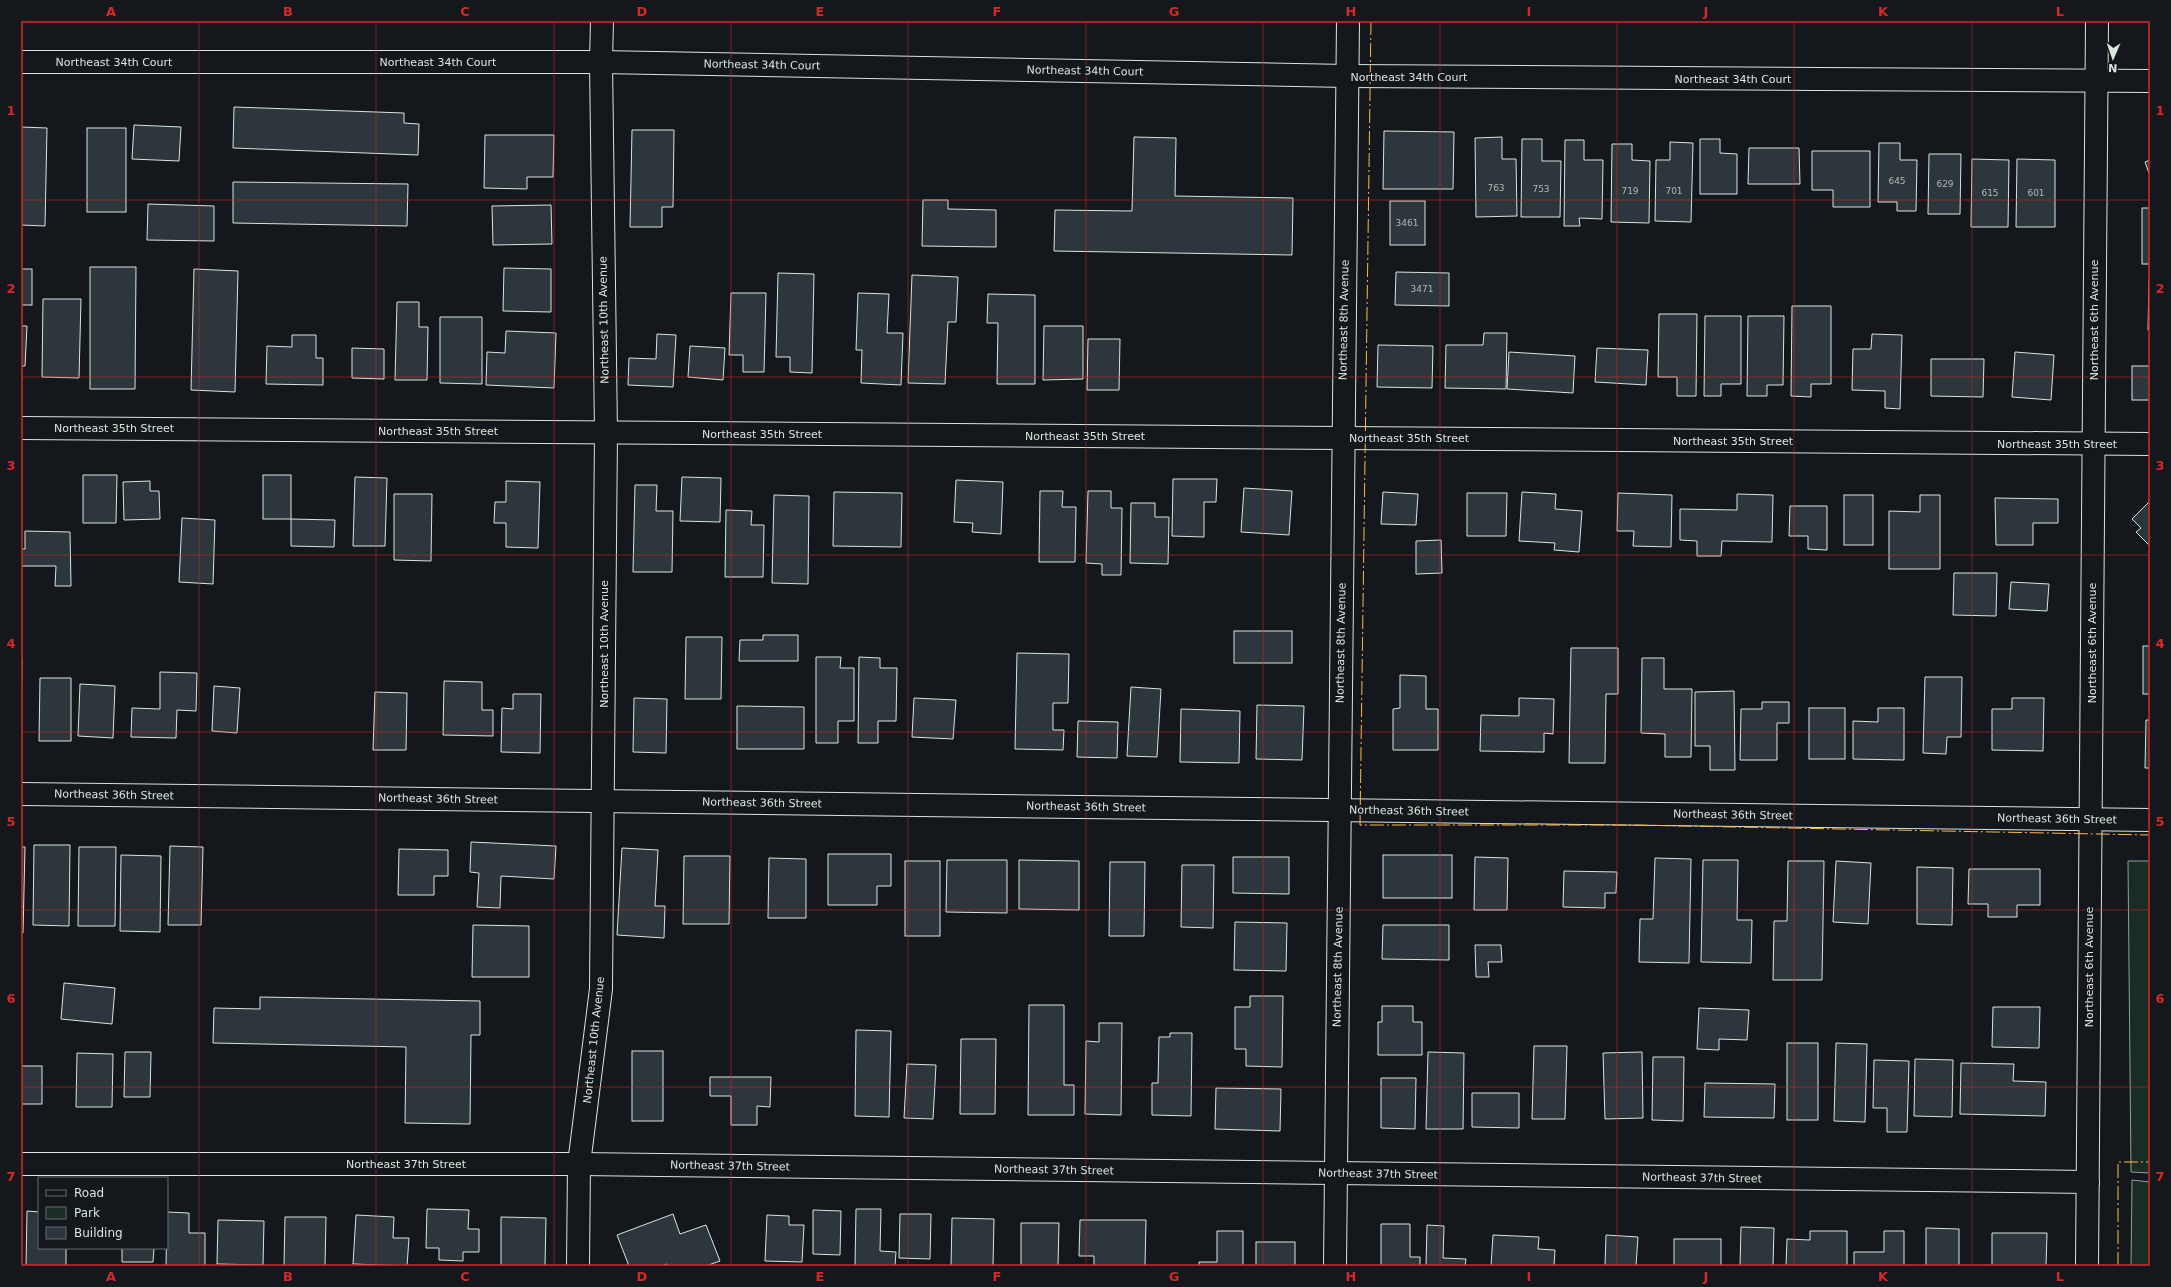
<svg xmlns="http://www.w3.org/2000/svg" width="2171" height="1287" font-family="'DejaVu Sans',sans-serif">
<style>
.green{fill:#1a2d24;stroke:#939e99}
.building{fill:#2c363c;stroke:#d8e6dc}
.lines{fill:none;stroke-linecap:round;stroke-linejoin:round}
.street-casing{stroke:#d8e6dc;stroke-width:24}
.secondary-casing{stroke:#d8e6dc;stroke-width:24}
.street{stroke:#14181c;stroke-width:22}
.secondary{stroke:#14181c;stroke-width:22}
.power{stroke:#ffb74d;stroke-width:1;stroke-dasharray:14 3 2 3;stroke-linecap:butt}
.grid{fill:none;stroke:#d62828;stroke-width:1;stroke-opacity:0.55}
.labels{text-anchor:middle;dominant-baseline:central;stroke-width:3;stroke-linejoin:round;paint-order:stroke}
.number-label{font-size:9px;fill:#adbab4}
.street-label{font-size:11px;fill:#d8e6dc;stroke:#14181c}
.neatline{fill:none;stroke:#d62828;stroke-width:1.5}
.grid-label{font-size:13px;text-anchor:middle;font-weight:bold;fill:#d62828}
</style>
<rect width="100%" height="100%" fill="#14181c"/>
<g class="green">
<path d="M2128,861H2150V1173L2131,1172Z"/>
<path d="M2132,1180L2150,1182V1266H2131Z"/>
</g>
<g class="building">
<path d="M234,107L404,113V123L419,124L418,155L233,148Z"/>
<path d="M134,125L181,127L179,161L132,159Z"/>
<path d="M21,127L47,128L45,226L21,225Z"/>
<rect x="87" y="128" width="39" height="84"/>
<path d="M632,130H674L673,207H662V227H630Z"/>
<path d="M1384,131L1454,132L1453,189H1383Z"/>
<path d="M485,135H554L553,177H527V189L484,188Z"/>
<path d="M1134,137L1176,138L1175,196L1293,198L1292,255L1054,251L1055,210L1132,211Z"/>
<path d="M1502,137V159H1516L1517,216L1476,217L1475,138Z"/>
<path d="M1522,139H1542V161H1561L1560,217H1521Z"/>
<path d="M1700,139H1720V153L1737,154V194H1700Z"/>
<path d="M1565,140H1584V160H1603L1602,219L1579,218L1580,226H1564Z"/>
<path d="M1670,142L1693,143L1691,222L1655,221L1656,160H1670Z"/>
<path d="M1879,143H1900V160H1917L1916,211H1897V202H1878Z"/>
<path d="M1612,144H1632V160L1650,161L1649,223L1611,222Z"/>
<path d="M1749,148H1799L1800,184H1748Z"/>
<path d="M1812,151H1870V207H1833V190H1812Z"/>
<path d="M1929,154H1961L1960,214H1928Z"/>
<path d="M1972,159L2009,160L2008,227H1971Z"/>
<path d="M2017,159L2055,160V227H2016Z"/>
<path d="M2150,160V176L2145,162Z"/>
<path d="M233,182L408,184L407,226L233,223Z"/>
<path d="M923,200H948V209L996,210V247L922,246Z"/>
<rect x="1390" y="201" width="35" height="44"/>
<path d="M148,204L214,206V241L147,240Z"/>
<path d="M551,205L552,244L493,245L492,206Z"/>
<rect x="2142" y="208" width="8" height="56"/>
<path d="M90,267H136L135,389H90Z"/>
<path d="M504,268L551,269V312L503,311Z"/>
<rect x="21" y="269" width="11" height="36"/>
<path d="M194,269L238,271L235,392L191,390Z"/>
<path d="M1396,272L1449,273V306L1395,305Z"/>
<path d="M778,273L814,274L812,373L790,372V357H776Z"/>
<path d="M912,275L958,277L956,322H948L945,384L908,383Z"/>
<path d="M2149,280H2150V330H2148Z"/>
<path d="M731,293H766L764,372H743V355H729Z"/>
<path d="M858,293L889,294L887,333H903L901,385L861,383L862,350H856Z"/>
<path d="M988,294L1035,295V384H997L998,323H987Z"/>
<path d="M43,299H81L79,378L42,377Z"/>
<path d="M397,302H419V327H428L427,380H395Z"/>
<path d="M1792,306H1831V384H1811V397L1791,396Z"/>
<path d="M1659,314H1697L1696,396H1677V377H1658Z"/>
<path d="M1705,316H1741V384H1721V396H1704Z"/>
<path d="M1748,316H1784L1783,385H1767V396H1747Z"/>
<path d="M440,317H482V384L440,383Z"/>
<path d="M21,326H27L25,366H21Z"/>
<path d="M1044,326H1083V379L1043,380Z"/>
<path d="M506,331L556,333L554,388L486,385L487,352L505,353Z"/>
<path d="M1484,333H1507L1506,389L1445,388L1446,345H1483Z"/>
<path d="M657,334L676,335L673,387L628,385L629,358L656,359Z"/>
<path d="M1872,334L1902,335L1900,409L1885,408V391L1852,390L1853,349H1871Z"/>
<path d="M292,335H316V358H323V385L266,384L267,346L292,347Z"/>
<path d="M1088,339H1120L1119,390H1087Z"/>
<path d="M1378,345L1433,346L1432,388L1377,387Z"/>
<path d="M690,346L725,348L723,380L688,377Z"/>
<path d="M352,348L384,349V379L352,378Z"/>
<path d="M1597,348L1648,350L1646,385L1595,382Z"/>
<path d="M1509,352L1575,356L1573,393L1507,389Z"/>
<path d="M2015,352L2054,355L2051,400L2012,397Z"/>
<path d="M1931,359H1984L1983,397L1931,396Z"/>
<rect x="2132" y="366" width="18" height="34"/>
<path d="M83,475H117L116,523H83Z"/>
<rect x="263" y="475" width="28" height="44"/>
<path d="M355,477L387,478L385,546H353Z"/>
<path d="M682,477L721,478L720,522L680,521Z"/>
<path d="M1173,479H1217L1216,502H1204V537L1172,536Z"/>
<path d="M956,480L1003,482L1001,534L972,532L973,523L954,522Z"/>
<path d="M150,481V491H159L160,519L124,520L123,482Z"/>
<path d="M506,481L540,482L538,548L506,547V523H494L495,502H506Z"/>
<path d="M635,485H657L656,511H673L672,572H633Z"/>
<path d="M1244,488L1292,491L1289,535L1241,532Z"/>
<path d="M1040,491H1063L1062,507H1076L1075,562H1039Z"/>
<path d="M1088,491H1111V508H1122L1121,575H1102V564L1086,563Z"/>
<path d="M834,492L902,493L901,547L833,546Z"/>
<path d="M1383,492L1418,494L1416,525L1381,524Z"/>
<path d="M1522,492L1556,494L1555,509L1582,511L1579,552L1554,550L1555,543L1519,541Z"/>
<path d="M1467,493H1507L1506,536H1467Z"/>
<path d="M1618,493L1672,495L1671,547L1633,546L1634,531H1617Z"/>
<path d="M394,494H432L431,561L394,560Z"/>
<path d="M1737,494L1773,495L1772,542L1722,541L1721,556H1697V541L1680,540V509L1737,510Z"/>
<path d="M774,495L809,496L808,584L772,583Z"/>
<rect x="1844" y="495" width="29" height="50"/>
<path d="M1920,495H1940V569H1889V511L1920,512Z"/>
<path d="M1995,498L2058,499V523H2033V545H1996Z"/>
<path d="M2150,501V546L2136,532L2141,528L2132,519Z"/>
<path d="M1131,503H1155V517H1169L1168,564L1130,563Z"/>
<path d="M1790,506H1827V550L1808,549V536H1789Z"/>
<path d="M726,510L752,511L751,525H764L763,577H725Z"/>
<path d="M182,518L215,520L213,584L179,582Z"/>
<path d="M291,519L335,520L334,547L291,546Z"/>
<path d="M25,531L70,532L71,586H55L56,566H21V549H25Z"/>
<path d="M1441,540L1442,573L1416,574V541Z"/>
<path d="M1954,573H1997L1996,616L1953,615Z"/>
<path d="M2011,582L2049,584L2047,611L2009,609Z"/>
<rect x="1234" y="631" width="58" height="32"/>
<path d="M763,635H798V661H739L740,640H763Z"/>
<path d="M686,637H722L721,699H685Z"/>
<rect x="2143" y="646" width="7" height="48"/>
<path d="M1571,648H1618V694H1606L1605,763H1569Z"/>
<path d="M1017,653L1069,654L1068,703H1053V730H1064L1063,750L1015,749Z"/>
<path d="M816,657H841L840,668H854V721H838V743H816Z"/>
<path d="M859,657L880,658V668H897L896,721H878V743H858Z"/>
<path d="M21,658H22L21,741Z"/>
<path d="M1642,658H1664V689H1692L1691,757H1665V734L1641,733Z"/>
<path d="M160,672L197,673L196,711L177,710L176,738L131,737L132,708L160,709Z"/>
<path d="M1400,675L1426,676V709H1438V750H1393V709L1400,708Z"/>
<path d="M1925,677H1962L1961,737H1947L1946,754L1923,753Z"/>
<path d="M40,678H71V741H39Z"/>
<path d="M444,681L482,682V710H493V736L443,735Z"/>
<path d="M80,684L115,686L113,738L78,736Z"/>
<path d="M214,686L240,688L237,733L212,731Z"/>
<path d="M1131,687L1161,689L1157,757L1127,756Z"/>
<path d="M1734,691L1735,770H1710V746H1695V692Z"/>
<path d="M375,692L407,693L406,750H373Z"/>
<path d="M513,694H541L540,753L501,752L502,708L513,709Z"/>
<path d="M634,698L667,699L666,753L633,752Z"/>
<path d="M914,698L956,700L953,739L912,737Z"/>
<path d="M1519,698L1554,699L1553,734L1544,733V752L1480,751L1481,715L1519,716Z"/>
<path d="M2012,698H2044L2043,751L1992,750V709H2012Z"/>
<path d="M1762,702H1789V723H1777V760H1740L1741,709H1762Z"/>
<path d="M1257,705L1304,706L1302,760L1256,759Z"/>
<path d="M737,706L804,707V749H737Z"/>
<rect x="1809" y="708" width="36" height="51"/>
<path d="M1878,708H1904V760L1853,759V721L1878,722Z"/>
<path d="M1181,709L1240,711L1239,763L1180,762Z"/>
<path d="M2146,720H2150V768H2145Z"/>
<path d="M1078,721L1118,722L1117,758L1077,757Z"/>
<path d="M471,842L556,846L554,879L501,876L500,908L477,907L479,873L470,872Z"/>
<path d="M34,845H70L69,926L33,925Z"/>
<path d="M170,846L203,847L201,925H168Z"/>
<path d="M21,847H25L23,933H21Z"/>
<path d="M79,847H116L115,926H78Z"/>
<path d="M622,848L658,850L655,906H665L664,938L617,935Z"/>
<path d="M399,849L448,850V876H434V895H398Z"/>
<path d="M828,854H891V886H877V905H828Z"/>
<path d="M121,855L161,856L160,932L120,931Z"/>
<rect x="1383" y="855" width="69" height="43"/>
<path d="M684,856H730L729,924H683Z"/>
<path d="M1233,857H1289V894L1233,893Z"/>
<path d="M1475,857L1508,858L1507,910H1474Z"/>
<path d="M769,858L806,859V918H768Z"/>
<path d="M1655,858L1691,859L1689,963L1639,962L1640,919H1653Z"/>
<path d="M947,860H1007V913L946,912Z"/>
<path d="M1019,860L1079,861V910L1019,909Z"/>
<path d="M1703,860H1738L1737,920H1752L1751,963L1701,962Z"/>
<rect x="905" y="861" width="35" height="75"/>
<path d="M1788,861H1824L1822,980H1773L1774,921H1787Z"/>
<path d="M1836,861L1871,863L1868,924L1833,922Z"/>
<path d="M1110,862H1145L1144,936H1109Z"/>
<path d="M1182,865H1214L1213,928L1181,927Z"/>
<path d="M1917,867L1953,868L1952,925L1917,924Z"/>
<path d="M1969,869H2040V905H2017V917H1988V904H1968Z"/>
<path d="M1564,871L1617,872L1616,893H1605V908L1563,907Z"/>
<path d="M1235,922L1287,923L1286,971L1234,970Z"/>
<path d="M473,925L529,926V977H472Z"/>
<path d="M1383,925H1449V960L1382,959Z"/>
<path d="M1475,945H1501L1502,962H1488L1489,977H1476Z"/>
<path d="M64,983L115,988L112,1024L61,1019Z"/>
<path d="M1250,996H1283L1282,1067L1246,1066V1049H1235V1007H1250Z"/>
<path d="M260,997L480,1001V1035H471L470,1124L405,1123L406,1047L213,1043L214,1008L260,1009Z"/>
<path d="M1029,1005H1064V1085H1074V1115H1028Z"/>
<path d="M1382,1006H1413V1022H1422V1055H1378V1022H1382Z"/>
<path d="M1993,1007H2040L2039,1048L1992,1047Z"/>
<path d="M1699,1008L1749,1010L1747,1040L1719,1039V1050L1697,1049Z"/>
<path d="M1099,1023H1122L1121,1115L1085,1114L1086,1041L1099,1042Z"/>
<path d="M856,1030L891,1031L889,1117L855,1116Z"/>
<path d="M1170,1033H1192L1191,1116L1152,1115V1083H1158L1159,1037H1170Z"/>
<path d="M961,1039H996L995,1114H960Z"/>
<rect x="1787" y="1043" width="31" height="77"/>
<path d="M1836,1043L1867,1044L1865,1122L1834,1121Z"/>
<path d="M1534,1046H1567L1565,1119H1532Z"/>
<rect x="632" y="1051" width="31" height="70"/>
<path d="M125,1052H151L150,1097H124Z"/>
<path d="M1428,1052L1464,1053L1463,1129H1426Z"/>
<path d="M1642,1052L1643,1118L1605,1119L1603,1053Z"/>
<path d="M77,1053L113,1054L112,1107H76Z"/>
<path d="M1653,1057H1684L1683,1121L1652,1120Z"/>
<path d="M1915,1059L1953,1060L1952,1117L1914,1116Z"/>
<path d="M1874,1060L1909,1061L1907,1132H1887V1108H1873Z"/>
<path d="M1961,1063L2014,1064L2013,1081L2046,1082L2045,1116L1960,1114Z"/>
<path d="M907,1064L936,1065L933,1119L904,1118Z"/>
<rect x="21" y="1066" width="21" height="38"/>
<path d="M710,1077H771L770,1107L757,1106V1125H731V1096H710Z"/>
<path d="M1381,1078H1416L1415,1129L1381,1128Z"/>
<path d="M1705,1083L1775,1084L1774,1118L1704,1117Z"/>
<path d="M1216,1088L1281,1089L1280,1131L1215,1129Z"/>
<path d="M1472,1093H1519V1128L1472,1127Z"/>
<path d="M427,1209L469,1210L468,1229H479V1252H463V1261L439,1260V1248H426Z"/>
<path d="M856,1209H881L880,1251L896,1252L895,1266H855Z"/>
<path d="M813,1210L841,1211L840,1255L813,1254Z"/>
<path d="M27,1211L39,1212V1248H66V1266H26Z"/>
<path d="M167,1212L189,1213V1233H205V1266H166Z"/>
<path d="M673,1214L680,1234L706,1225L720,1261L706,1266H668L667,1264L662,1266H629L617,1235Z"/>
<path d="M900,1214H931L930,1259L899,1258Z"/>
<path d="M356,1215L394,1217L393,1238H409L407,1266L353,1264Z"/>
<path d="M767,1215L789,1216V1225H804L802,1262L765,1261Z"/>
<path d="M285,1217H326L325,1266H284Z"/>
<path d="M501,1217L546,1218L545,1266H501Z"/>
<path d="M952,1218L994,1219L993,1266H951Z"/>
<path d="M218,1220L264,1221L263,1265L217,1264Z"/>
<path d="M1080,1220H1146L1145,1266H1094V1256H1079Z"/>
<path d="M1021,1223H1059L1058,1266H1021Z"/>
<path d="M1381,1224H1410V1257H1420V1266H1381Z"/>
<path d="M1427,1225L1444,1226L1443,1258L1466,1259L1465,1266H1426Z"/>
<path d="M1741,1227L1774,1228L1773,1266H1740Z"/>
<path d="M1926,1228L1959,1229V1266H1926Z"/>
<path d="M1217,1231H1243V1266H1199V1262H1217Z"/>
<path d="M1810,1231H1847V1266H1786L1787,1239L1810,1240Z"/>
<path d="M1884,1231H1904V1266H1854V1252H1884Z"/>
<path d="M1992,1233H2047L2046,1266H1992Z"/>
<path d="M1493,1235L1539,1237L1538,1249L1555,1250L1554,1266H1491Z"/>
<path d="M1606,1235L1638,1237L1636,1266H1605Z"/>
<rect x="1674" y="1239" width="47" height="27"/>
<rect x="1256" y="1242" width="39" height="24"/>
<path d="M122,1248H154L153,1262H122Z"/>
</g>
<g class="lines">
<defs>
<g id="street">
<path d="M21,62H601L1347,76L2150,81"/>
<path d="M21,428L2150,444"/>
<path d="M21,794L2150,820"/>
<path d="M21,1164H579L2088,1182"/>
<path d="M578,1266L579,1164L601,989L606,432L601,62L602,21"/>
<path d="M1335,1266L1348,21"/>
</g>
<path id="secondary" d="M2087,1266L2097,21"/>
</defs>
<use href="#street" class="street-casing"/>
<use href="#secondary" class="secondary-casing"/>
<use href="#street" class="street"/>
<use href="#secondary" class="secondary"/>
<g class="power">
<path d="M1371,21L1360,825H1632L2150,835"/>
<path d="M2118,1266V1162H2150"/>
</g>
</g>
<path class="grid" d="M199,21V1266M376,21V1266M554,21V1266M731,21V1266M908,21V1266M1086,21V1266M1263,21V1266M1440,21V1266M1617,21V1266M1794,21V1266M1972,21V1266M21,200H2150M21,377H2150M21,555H2150M21,732H2150M21,910H2150M21,1087H2150"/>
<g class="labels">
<g class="number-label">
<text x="1897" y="181">645</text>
<text x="1945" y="184">629</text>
<text x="1496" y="188">763</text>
<text x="1541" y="189">753</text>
<text x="1630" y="191">719</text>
<text x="1674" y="191">701</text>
<text x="1990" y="193">615</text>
<text x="2036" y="193">601</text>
<text x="1407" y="223">3461</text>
<text x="1422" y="289">3471</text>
</g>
<g class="street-label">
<text x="114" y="62">Northeast 34th Court</text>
<text x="438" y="62">Northeast 34th Court</text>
<text transform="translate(762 65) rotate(1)">Northeast 34th Court</text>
<text transform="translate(1085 71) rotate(1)">Northeast 34th Court</text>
<text x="1409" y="77">Northeast 34th Court</text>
<text x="1733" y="79">Northeast 34th Court</text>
<text transform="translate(604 320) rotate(-91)">Northeast 10th Avenue</text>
<text transform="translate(1344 320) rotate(-89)">Northeast 8th Avenue</text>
<text transform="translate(2094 320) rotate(-90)">Northeast 6th Avenue</text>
<text x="114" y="428">Northeast 35th Street</text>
<text x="438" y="431">Northeast 35th Street</text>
<text x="762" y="434">Northeast 35th Street</text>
<text x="1085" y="436">Northeast 35th Street</text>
<text x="1409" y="438">Northeast 35th Street</text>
<text x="1733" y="441">Northeast 35th Street</text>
<text x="2057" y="444">Northeast 35th Street</text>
<text transform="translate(1341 643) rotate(-89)">Northeast 8th Avenue</text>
<text transform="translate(2092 643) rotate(-90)">Northeast 6th Avenue</text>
<text transform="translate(604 644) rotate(-90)">Northeast 10th Avenue</text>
<text transform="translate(114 795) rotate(1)">Northeast 36th Street</text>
<text transform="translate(438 799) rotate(1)">Northeast 36th Street</text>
<text transform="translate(762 803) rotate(1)">Northeast 36th Street</text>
<text transform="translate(1086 807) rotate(1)">Northeast 36th Street</text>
<text transform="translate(1409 811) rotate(1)">Northeast 36th Street</text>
<text transform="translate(1733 815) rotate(1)">Northeast 36th Street</text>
<text transform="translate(2057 819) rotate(1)">Northeast 36th Street</text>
<text transform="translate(1338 967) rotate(-89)">Northeast 8th Avenue</text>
<text transform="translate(2089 967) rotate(-90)">Northeast 6th Avenue</text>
<text transform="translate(594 1040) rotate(-84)">Northeast 10th Avenue</text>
<text x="406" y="1164">Northeast 37th Street</text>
<text transform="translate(730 1166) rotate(1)">Northeast 37th Street</text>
<text transform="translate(1054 1170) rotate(1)">Northeast 37th Street</text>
<text transform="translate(1378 1174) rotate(1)">Northeast 37th Street</text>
<text transform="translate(1702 1178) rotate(1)">Northeast 37th Street</text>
</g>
</g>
<rect width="2171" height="1287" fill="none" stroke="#14181c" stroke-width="44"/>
<rect x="38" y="1177" width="130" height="72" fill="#14181c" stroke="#626a69"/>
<rect x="46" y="1190" width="20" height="6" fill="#14181c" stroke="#626a69"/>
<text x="74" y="1197" font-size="12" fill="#d8e6dc">Road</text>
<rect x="46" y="1207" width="20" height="12" fill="#1a2d24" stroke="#626a69"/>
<text x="74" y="1217" font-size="12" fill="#d8e6dc">Park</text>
<rect x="46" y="1227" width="20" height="12" fill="#2c363c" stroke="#626a69"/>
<text x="74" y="1237" font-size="12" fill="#d8e6dc">Building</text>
<g transform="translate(2113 58) rotate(182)" stroke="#14181c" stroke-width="3" paint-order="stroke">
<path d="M0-3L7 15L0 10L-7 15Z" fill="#d8e6dc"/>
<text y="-6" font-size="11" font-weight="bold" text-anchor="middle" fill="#d8e6dc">N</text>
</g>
<rect x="22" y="22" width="2127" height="1243" class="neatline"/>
<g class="grid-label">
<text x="111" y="16">A</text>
<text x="288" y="16">B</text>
<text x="465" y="16">C</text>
<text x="642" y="16">D</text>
<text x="820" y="16">E</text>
<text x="997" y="16">F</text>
<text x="1174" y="16">G</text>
<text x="1351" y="16">H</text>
<text x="1529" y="16">I</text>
<text x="1706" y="16">J</text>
<text x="1883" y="16">K</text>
<text x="2060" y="16">L</text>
<text x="11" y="115">1</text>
<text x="2160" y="115">1</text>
<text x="11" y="293">2</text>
<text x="2160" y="293">2</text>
<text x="11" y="470">3</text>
<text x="2160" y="470">3</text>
<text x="11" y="648">4</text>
<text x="2160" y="648">4</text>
<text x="11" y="826">5</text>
<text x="2160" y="826">5</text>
<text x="11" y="1003">6</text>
<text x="2160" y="1003">6</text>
<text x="11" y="1181">7</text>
<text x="2160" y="1181">7</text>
<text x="111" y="1281">A</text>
<text x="288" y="1281">B</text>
<text x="465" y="1281">C</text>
<text x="642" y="1281">D</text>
<text x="820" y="1281">E</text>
<text x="997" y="1281">F</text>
<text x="1174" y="1281">G</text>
<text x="1351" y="1281">H</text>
<text x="1529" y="1281">I</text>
<text x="1706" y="1281">J</text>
<text x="1883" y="1281">K</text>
<text x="2060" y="1281">L</text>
</g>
</svg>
